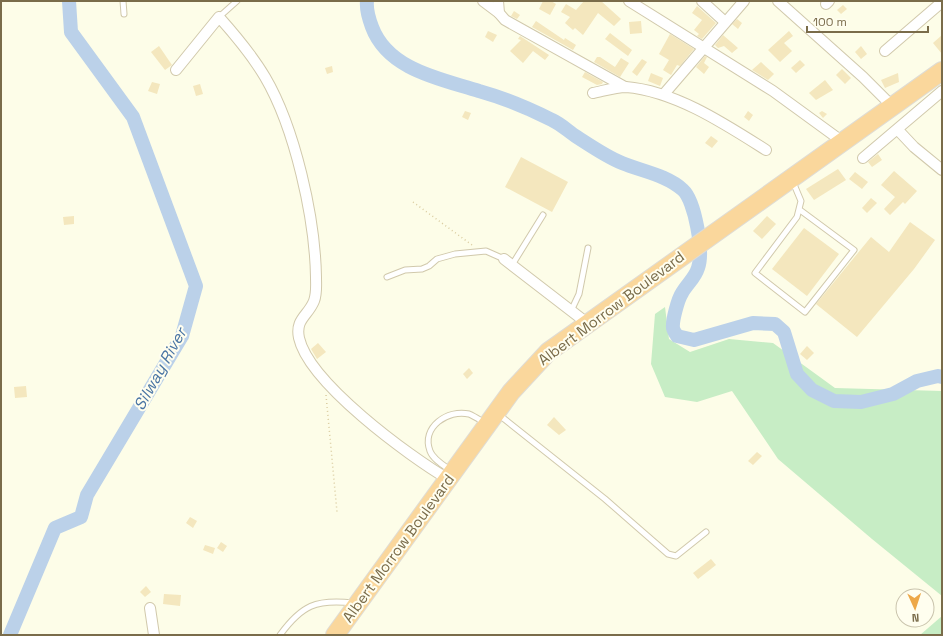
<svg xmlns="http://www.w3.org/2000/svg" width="943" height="636" font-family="'Space Grotesk',sans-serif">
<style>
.green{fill:#c7edc5}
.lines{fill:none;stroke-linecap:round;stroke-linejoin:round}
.river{stroke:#bbd1e9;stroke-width:14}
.building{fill:#f4e7be}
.lane-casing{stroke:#d1c9ac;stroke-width:7}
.street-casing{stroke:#d1c9ac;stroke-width:12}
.highway-casing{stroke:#dfdcd4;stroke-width:20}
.path{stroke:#dacca0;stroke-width:1.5;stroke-dasharray:1 3;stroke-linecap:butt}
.lane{stroke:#fff;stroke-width:5}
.street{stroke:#fff;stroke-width:10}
.highway{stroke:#fad79c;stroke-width:18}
.labels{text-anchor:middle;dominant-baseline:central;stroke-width:4;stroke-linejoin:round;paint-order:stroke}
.street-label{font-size:15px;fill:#7a6c4a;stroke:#fffeef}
.water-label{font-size:16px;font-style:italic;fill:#4a75a4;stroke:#fffeef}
</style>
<rect width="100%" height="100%" fill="#fdfde8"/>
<g class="green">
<path d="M665,307L669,339L690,352L729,339L773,343L835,388L942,391V596L872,539L778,459L732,391L697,402L665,397L651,364L655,314Z"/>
<path d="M942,616V635H920Z"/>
</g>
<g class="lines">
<g class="river">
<path d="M367,1C366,10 369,19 372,27C388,70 441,79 479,91C504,98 530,109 552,120C561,124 569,132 577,137C591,146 607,157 622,163C641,171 667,175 683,190C695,201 704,252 698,268C695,278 687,284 682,293C678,299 672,321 673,328C673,330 676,334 677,336L694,340L753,323L775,324L784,332L797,374L812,390L834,401L861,402L893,394L917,381L938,376L942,377"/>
<path d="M10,635L55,528L81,517L87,495L182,336L196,286L133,117L71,32L69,1"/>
</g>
</g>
<g class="building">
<path d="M543,1H551L556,4L550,15L539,9Z"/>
<path d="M584,1H601L621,19L614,26L598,13L583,35L575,28L573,30L565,23L570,17L561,12L566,4L576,10Z"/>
<path d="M843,5L847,9L841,14L837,10Z"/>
<path d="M697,6L716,23L702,39L697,36L699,34L694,30L702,20L692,13Z"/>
<path d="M514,11L520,15L517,19L511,16Z"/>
<path d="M737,19L742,23L738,29L732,24Z"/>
<path d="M536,21L564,40L565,38L576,45L573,50L532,27Z"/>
<path d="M641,21L642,33L630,34L629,22Z"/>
<path d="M488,31L497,35L493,42L485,37Z"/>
<path d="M789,31L793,36L784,43L792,51L780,62L768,50Z"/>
<path d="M610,33L632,50L628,56L605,39Z"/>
<path d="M670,34L694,49L680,66L677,65L671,75L663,70L669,60L659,54Z"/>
<path d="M723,35L738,48L732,53L724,46L718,48L715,45Z"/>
<path d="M942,35V54L933,43Z"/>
<path d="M520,36L549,55L545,60L533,51L523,63L510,51L521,40L518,39Z"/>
<path d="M159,46L172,65L165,70L151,52Z"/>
<path d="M861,46L867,54L861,59L855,52Z"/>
<path d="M705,56L707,57L704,63L709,67L704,74L696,67Z"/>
<path d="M597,57H600L615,67L621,58L629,63L620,77L594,62Z"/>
<path d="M642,59L647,62L637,76L632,72Z"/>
<path d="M800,60L805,65L796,73L791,68Z"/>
<path d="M761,62L774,74L768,80L752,70Z"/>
<path d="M332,66L333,72L327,74L325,68Z"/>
<path d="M842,69L851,78L845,84L836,75Z"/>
<path d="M585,72L603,82L602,84L597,85L582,77Z"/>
<path d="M651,73L663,78L660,86L648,81Z"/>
<path d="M898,73L899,82L885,88L881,80Z"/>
<path d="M825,80L833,90L816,100L809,93Z"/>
<path d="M152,82L160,84L157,94L148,91Z"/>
<path d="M200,84L203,94L196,96L193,86Z"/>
<path d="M465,111L471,113L468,120L462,117Z"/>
<path d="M748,111L753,115L749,121L744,117Z"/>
<path d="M822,111L827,114L823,118L819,113Z"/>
<path d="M711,136L718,141L712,148L705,143Z"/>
<path d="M878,154L882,160L872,167L868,162Z"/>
<path d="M521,157L568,182L552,212L505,187Z"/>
<path d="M838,169L846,180L814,200L806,189Z"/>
<path d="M894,171L917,191L905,204L903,202L890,215L884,209L895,197L881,185Z"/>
<path d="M855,172L868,182L862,189L849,179Z"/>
<path d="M871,198L877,203L867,213L862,208Z"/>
<path d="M74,216V224L64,225L63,217Z"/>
<path d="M767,216L776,224L762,239L753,231Z"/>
<path d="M910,222L935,240L914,269L857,337L816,304L871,237L889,252Z"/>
<path d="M804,228L839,254L807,296L772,269Z"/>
<path d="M318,343L326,352L317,359L311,349Z"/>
<path d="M807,346L814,353L807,360L800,354Z"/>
<path d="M469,368L473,373L467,379L463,374Z"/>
<path d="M26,386L27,397L15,398L14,387Z"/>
<path d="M554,417L566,430L559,435L547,425Z"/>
<path d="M757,452L762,456L753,465L748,461Z"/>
<path d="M190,517L197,521L193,528L186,523Z"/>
<path d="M221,542L227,546L223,552L217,548Z"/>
<path d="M205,545L215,548L213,554L203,550Z"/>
<path d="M711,559L716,565L698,579L693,573Z"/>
<path d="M146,586L151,592L145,597L140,592Z"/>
<path d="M164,594L181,595L180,606L163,604Z"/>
</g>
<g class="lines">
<defs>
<g id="lane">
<path d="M123,1L124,14"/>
<path d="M219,17L237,1"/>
<path d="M793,182L801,201L797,217L755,273L805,312L854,250L800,210"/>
<path d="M512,265L543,215"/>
<path d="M387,277L405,270L422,269L429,266L437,259L455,254L486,251L504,259"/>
<path d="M571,311L579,294L588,248"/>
<path d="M498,414L605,499L668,554L676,556L706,532"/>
<path d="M450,470C443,465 433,459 430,451C421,427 448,409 469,414C474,416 480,420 485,423"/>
<path d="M280,635C302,605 316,599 353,603"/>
</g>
<g id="street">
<path d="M483,1L499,13"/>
<path d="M498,1L499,13L505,20L625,87"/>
<path d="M629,1L773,91L843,142"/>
<path d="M702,1L725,22"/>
<path d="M778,1L863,77L893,107"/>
<path d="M826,4L829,1"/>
<path d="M885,51L942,2"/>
<path d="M176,70L219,17C236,36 252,55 265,77C295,128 315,218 316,277C316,285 317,293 314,301C308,316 295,319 299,338C309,383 409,456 448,479"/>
<path d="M593,93C603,91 616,87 626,87C675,91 725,124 766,150"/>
<path d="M664,94L744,1"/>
<path d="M898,130L914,147L942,170"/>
<path d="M863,158L942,91"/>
<path d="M504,259L587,323"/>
<path d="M150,608L154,635"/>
</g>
<path id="highway" d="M335,635L511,392L548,352L942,71"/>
</defs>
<use href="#lane" class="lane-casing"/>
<use href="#street" class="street-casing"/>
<use href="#highway" class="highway-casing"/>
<g class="path">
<path d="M413,202L472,245"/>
<path d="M326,395L337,512"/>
</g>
<use href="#lane" class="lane"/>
<use href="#street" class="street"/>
<use href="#highway" class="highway"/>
</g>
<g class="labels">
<g class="street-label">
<text transform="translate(611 308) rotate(-37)">Albert Morrow Boulevard</text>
<text transform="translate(398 548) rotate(-54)">Albert Morrow Boulevard</text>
</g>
<g class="water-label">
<text transform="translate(160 369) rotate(-61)">Silway River</text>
</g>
</g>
<rect width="943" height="636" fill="none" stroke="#7a6c4a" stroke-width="4"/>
<g transform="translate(915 608) rotate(177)"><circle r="19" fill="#fffeef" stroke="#cac4ad"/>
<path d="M0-3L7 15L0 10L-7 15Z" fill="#eda848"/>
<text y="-6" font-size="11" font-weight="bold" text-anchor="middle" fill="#7a6c4a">N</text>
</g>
<path d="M807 26v6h121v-6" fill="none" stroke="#7a6c4a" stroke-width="2"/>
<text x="813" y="26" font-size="12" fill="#7a6c4a" stroke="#fffeef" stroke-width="3" paint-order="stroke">100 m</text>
</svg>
